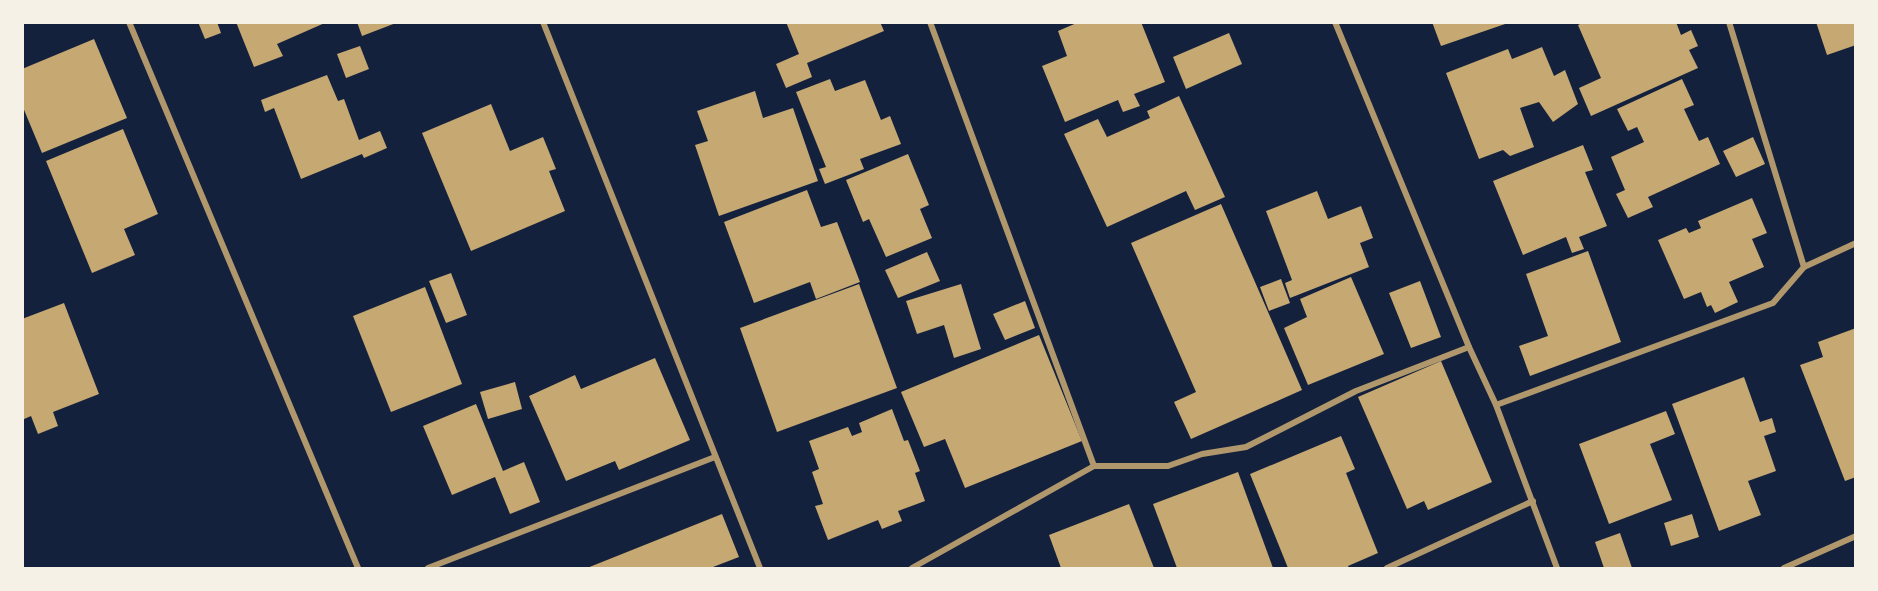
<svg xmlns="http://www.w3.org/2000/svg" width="1878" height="591" font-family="Cabin,sans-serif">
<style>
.building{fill:#c6a872}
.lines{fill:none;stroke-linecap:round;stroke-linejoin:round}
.minor{stroke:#b1986c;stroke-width:6}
</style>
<rect width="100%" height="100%" fill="#14213d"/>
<g class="building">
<path d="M198,22H217L221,33L205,39Z"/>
<path d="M236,22H327L277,44L283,56L254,67Z"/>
<path d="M357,22H396V23L362,36Z"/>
<path d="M786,22H880L884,31L807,63L812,77L786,88L776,64L799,54Z"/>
<path d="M1079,22H1141L1165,82L1134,94L1140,106L1123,112L1118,100L1065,122L1042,66L1067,56L1058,31Z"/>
<path d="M1432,22H1508V23L1441,46Z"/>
<path d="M1584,22H1676L1681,35L1691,30L1698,46L1689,50L1698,68L1591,116L1579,88L1601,78L1578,25Z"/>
<path d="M1816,22H1856V45L1827,55Z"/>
<path d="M1229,33L1242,64L1186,89L1173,57Z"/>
<path d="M94,39L127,118L42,153L22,105V69Z"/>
<path d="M360,46L369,69L346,78L337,54Z"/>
<path d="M1542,47L1554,76L1565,70L1578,104L1553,122L1539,102L1520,108L1534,147L1510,156L1503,150L1479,159L1446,73L1508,49L1512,59Z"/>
<path d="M327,75L338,101L344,99L359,140L380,131L387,148L364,158L362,154L301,179L274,108L265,112L261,100Z"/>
<path d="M830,79L835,91L865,80L881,120L890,116L901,144L860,159L864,169L825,184L819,169L826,167L796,92Z"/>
<path d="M1682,79L1694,105L1684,109L1699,141L1708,137L1720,164L1648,197L1653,207L1628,218L1616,194L1625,190L1611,157L1644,142L1637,127L1628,131L1617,109Z"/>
<path d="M755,91L763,118L793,108L818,181L719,216L695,145L708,141L697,111Z"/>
<path d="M1179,96L1225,197L1195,210L1186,191L1107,227L1064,134L1098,119L1107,137L1150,118L1147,111Z"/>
<path d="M491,104L510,151L543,137L556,169L549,171L565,211L471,251L422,133Z"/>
<path d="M123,129L158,214L124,229L135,255L92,273L46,161Z"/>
<path d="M1753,137L1765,164L1736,177L1723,151Z"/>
<path d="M1583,145L1593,170L1585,172L1607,226L1579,237L1584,249L1572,253L1566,237L1523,255L1493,181Z"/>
<path d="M908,154L929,205L920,209L932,238L886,257L869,219L863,222L846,180Z"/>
<path d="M807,190L821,227L837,222L860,282L816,299L810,282L754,303L724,222Z"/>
<path d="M1317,191L1328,219L1361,206L1373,238L1360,243L1369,267L1290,298L1285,283L1292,280L1266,211Z"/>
<path d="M1752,198L1767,233L1752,239L1764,267L1729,282L1738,302L1715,313L1711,305L1707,307L1701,292L1684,299L1658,240L1686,228L1689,233L1701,228L1698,221Z"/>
<path d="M1221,204L1302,390L1191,439L1174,402L1196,392L1131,243Z"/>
<path d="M1588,251L1621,342L1530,376L1519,346L1548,336L1526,274Z"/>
<path d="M927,252L940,281L898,298L885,270Z"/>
<path d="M451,273L467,315L446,323L429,281Z"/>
<path d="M1351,277L1384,354L1308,385L1284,328L1307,317L1300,299Z"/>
<path d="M1281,279L1290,303L1269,311L1260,287Z"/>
<path d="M1420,281L1441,337L1411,348L1389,293Z"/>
<path d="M859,284L897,388L777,432L740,328Z"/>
<path d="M961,284L981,349L954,358L944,325L917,334L906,301Z"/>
<path d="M425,287L462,384L391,412L353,316Z"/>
<path d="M1025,301L1035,328L1005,340L993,314Z"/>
<path d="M64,303L99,394L53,412L58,426L38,434L31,416L22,420V319Z"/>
<path d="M1856,328V477L1845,481L1800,365L1823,357L1818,342Z"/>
<path d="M1039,335L1082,441L965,488L945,439L924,447L901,392Z"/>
<path d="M655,358L690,440L619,470L615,461L566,481L529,396L575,375L581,389Z"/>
<path d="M1441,361L1492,482L1428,510L1424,501L1407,509L1358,397Z"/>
<path d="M1744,377L1760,422L1772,418L1776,432L1764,436L1776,471L1748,481L1761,515L1719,531L1672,404Z"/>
<path d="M515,382L522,409L488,419L480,392Z"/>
<path d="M476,404L503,471L524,462L540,502L510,514L495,477L452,495L423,426Z"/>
<path d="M892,409L904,441L908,440L920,471L915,473L925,501L898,511L902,521L882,529L878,520L828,540L815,506L823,504L812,472L819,469L809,441L848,427L852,436L862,432L859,423Z"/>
<path d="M1666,411L1675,434L1650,444L1672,500L1609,524L1579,444Z"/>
<path d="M1341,436L1355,469L1346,473L1378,553L1348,566L1349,568H1288L1250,474Z"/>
<path d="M1238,472L1273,568H1177L1153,504Z"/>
<path d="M1129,504L1154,568H1061L1049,535Z"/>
<path d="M722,514L739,557L713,567L714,568H587Z"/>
<path d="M1692,514L1699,537L1671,546L1664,523Z"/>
<path d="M1620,533L1632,568H1604L1595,542Z"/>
</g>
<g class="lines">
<g class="minor">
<path d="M129,22L358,568"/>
<path d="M543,22L760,568"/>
<path d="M1335,22L1469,347L1496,405L1557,568"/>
<path d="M1804,267L1856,243"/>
<path d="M1496,405L1773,303L1804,267L1729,22"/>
<path d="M1094,466H1168L1202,454L1246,447L1356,391L1469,347"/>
<path d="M428,568L715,457"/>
<path d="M912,568L1094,466L930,22"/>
<path d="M1387,568L1533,501"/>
<path d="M1784,568L1856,536"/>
</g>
</g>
<rect width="1878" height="591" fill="none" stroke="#f6f1e7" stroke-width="48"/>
</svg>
